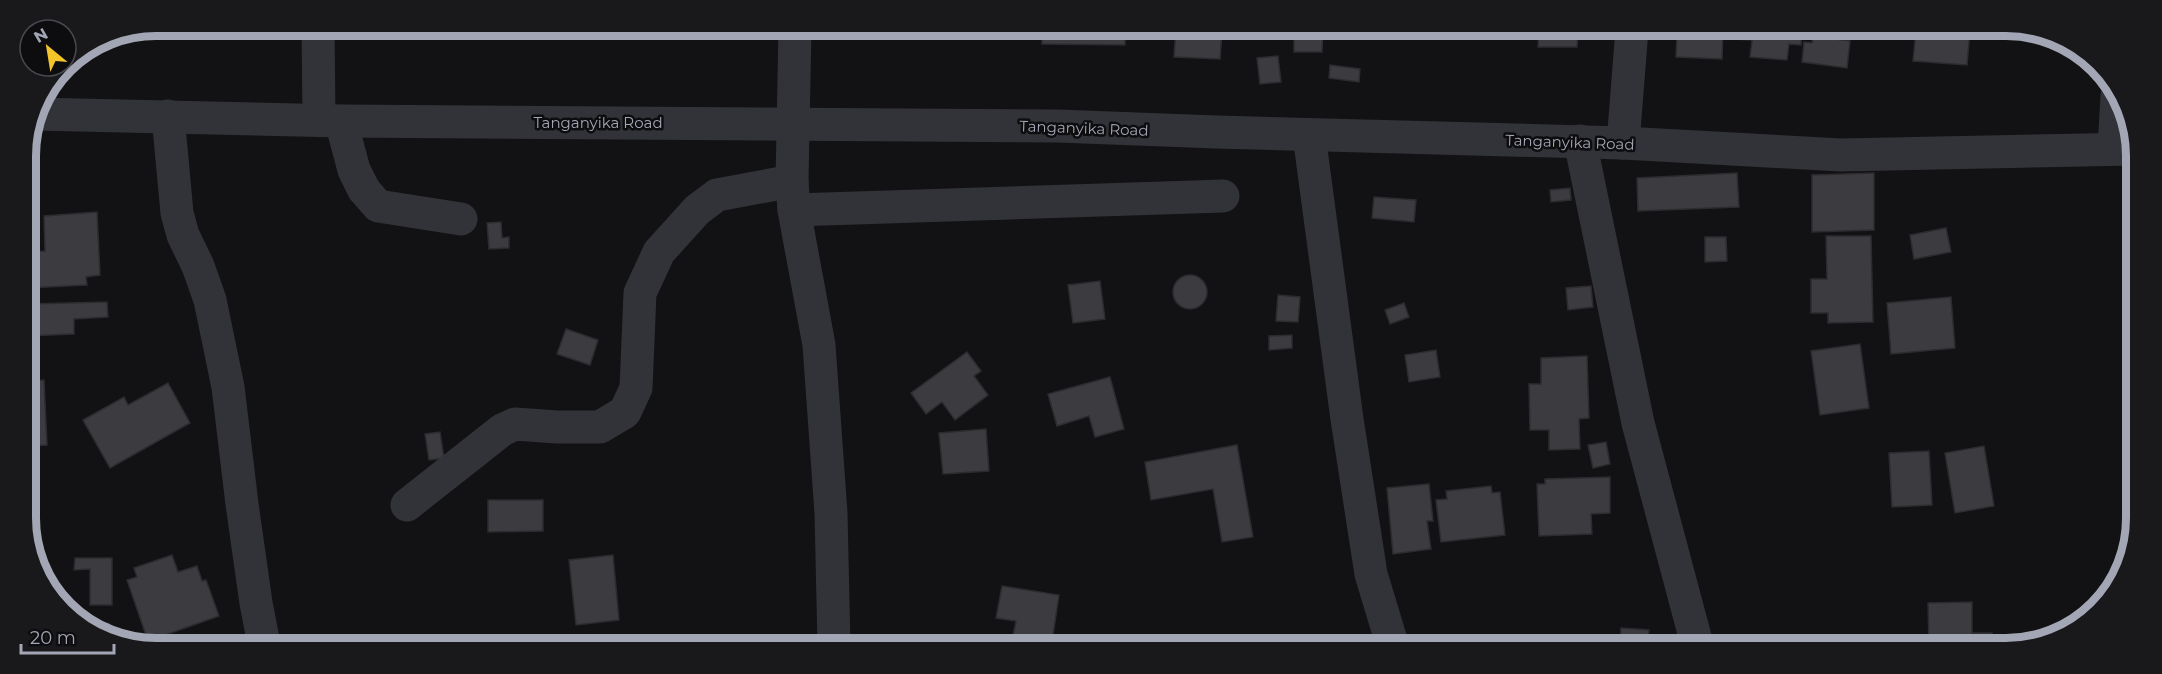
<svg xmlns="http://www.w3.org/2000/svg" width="2162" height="674" font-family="Montserrat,sans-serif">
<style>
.building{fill:#3c3b40;stroke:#2c2b2f;stroke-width:1.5}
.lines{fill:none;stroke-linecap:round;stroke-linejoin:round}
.minor{stroke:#323338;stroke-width:33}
.labels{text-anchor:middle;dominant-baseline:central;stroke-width:5;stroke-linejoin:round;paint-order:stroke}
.street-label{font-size:15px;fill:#a3a6b4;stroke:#0d0c0e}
.rim{fill:none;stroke:#a3a6b4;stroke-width:8}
</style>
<rect width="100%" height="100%" fill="#121113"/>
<g class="building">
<path d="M1042,28H1125V45L1042,44Z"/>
<path d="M1294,28H1323L1322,52H1294Z"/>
<path d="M1176,29L1222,31L1220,59L1174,57Z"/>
<path d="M1539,29H1578L1577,47H1538Z"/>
<path d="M1684,29H1723L1722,59L1676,57L1677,33H1684Z"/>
<path d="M1734,29H1802L1801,45L1789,44L1787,60L1750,57L1752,40L1733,39Z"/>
<path d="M1916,30H1970L1967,65L1913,61Z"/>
<path d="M1813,36L1850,41L1847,68L1802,62L1804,42L1812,43Z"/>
<path d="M1278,56L1281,82L1260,84L1257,58Z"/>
<path d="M1330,65L1360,69L1359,82L1329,78Z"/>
<path d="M26,157H38L37,185H26Z"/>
<path d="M1737,173L1739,207L1638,211L1637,178Z"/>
<path d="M1874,173V230L1812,232V175Z"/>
<path d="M1570,188L1571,200L1551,202L1550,190Z"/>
<path d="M1374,197L1416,200L1414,222L1372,218Z"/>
<path d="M97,212L100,275L86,277L87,285L27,288L26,252L45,251L44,216Z"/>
<path d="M501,222L502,238L509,237V248L489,249L487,223Z"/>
<path d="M1946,228L1951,252L1914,259L1910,235Z"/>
<path d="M1826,236H1871L1873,322L1828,323V313H1811V279H1827Z"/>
<path d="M1705,237H1726L1727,261L1705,262Z"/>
<circle cx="1190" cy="292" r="17"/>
<path d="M1100,281L1105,319L1073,323L1068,285Z"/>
<path d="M1591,286L1593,307L1568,310L1566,288Z"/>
<path d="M1278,295L1300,297L1298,322L1276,321Z"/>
<path d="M1951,297L1955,348L1891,354L1887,303Z"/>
<path d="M107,302L108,317L74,319V334L27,336V304Z"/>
<path d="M1404,303L1409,317L1390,324L1385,310Z"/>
<path d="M566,329L598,340L590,365L557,354Z"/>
<path d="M1292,335V348L1269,350V336Z"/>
<path d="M1860,344L1869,408L1820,415L1811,351Z"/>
<path d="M1436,350L1440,377L1409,382L1405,355Z"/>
<path d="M967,352L981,371L974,376L988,395L955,420L942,402L926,414L911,393Z"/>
<path d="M1587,356L1589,418L1579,419L1580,449L1549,450V430H1530L1529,384H1541V358Z"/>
<path d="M1110,377L1124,429L1095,437L1089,416L1057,426L1048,394Z"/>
<path d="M44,380L47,445L27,446V381Z"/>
<path d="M168,383L190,423L110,468L83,420L124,397L128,405Z"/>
<path d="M986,429L989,471L943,474L939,433Z"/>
<path d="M440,432L444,458L429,460L425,434Z"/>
<path d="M1606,442L1610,464L1593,468L1588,445Z"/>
<path d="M1237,445L1253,537L1222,542L1213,489L1151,500L1145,462Z"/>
<path d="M1984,446L1994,506L1955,513L1945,453Z"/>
<path d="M1929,451L1932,505L1892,507L1889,453Z"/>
<path d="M1610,477V513L1591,514L1592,534L1539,536L1537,484H1545V479Z"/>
<path d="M1429,484L1433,521H1427L1431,549L1393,554L1387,488Z"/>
<path d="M1491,486L1492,493L1500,492L1505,535L1441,542L1436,500L1447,499L1446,491Z"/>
<path d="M488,500H543V531L488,532Z"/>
<path d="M172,555L178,572L197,566L202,581L206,580L219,616L148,641L127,580L137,577L134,568Z"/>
<path d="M613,555L619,620L576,625L569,560Z"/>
<path d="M75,558H112V605H90V569L74,570Z"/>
<path d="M1002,586L1059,595L1052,642L1013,636L1016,621L996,618Z"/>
<path d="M1972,602V633H1992V648H1929L1928,603Z"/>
<path d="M109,623L111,637L92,626Z"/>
<path d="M1621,628L1649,630L1647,647H1620Z"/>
</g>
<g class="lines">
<g class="minor">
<path d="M318,26L319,120"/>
<path d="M795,27L792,181L794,210L819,345L831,513L834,646"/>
<path d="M34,114L341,121L1058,126L1216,132L1623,143L1841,155L2134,149"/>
<path d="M168,116L177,213L183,235L198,266L210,300L228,387L242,504L256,603L264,644"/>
<path d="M341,121L354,170L364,190L378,206L461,219"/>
<path d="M1309,135L1347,419L1371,574L1393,647"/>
<path d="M1580,141L1638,423L1698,648"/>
<path d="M1623,143L1632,29"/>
<path d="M2114,148L2117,96"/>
<path d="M794,210L1223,196"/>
<path d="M407,505L502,430L515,424L557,427H600L625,412L636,388L640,293L659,252L697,210L717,195L792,181"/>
</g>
</g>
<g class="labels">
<g class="street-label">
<text x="598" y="122">Tanganyika Road</text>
<text transform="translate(1084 128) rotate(2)">Tanganyika Road</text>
<text transform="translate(1570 142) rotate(2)">Tanganyika Road</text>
</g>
</g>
<path d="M0 0H2162V674H0ZM156 36H2006A120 120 0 0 1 2126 156V518A120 120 0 0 1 2006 638H156A120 120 0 0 1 36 518V156A120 120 0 0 1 156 36Z" fill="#19181b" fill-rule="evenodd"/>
<path class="rim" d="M156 36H2006A120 120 0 0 1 2126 156V518A120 120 0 0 1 2006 638H156A120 120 0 0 1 36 518V156A120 120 0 0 1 156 36Z"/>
<g transform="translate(48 48) rotate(330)"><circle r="28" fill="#0d0c0e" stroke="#494a50" stroke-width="1.5"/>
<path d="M0-4.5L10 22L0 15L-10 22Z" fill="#f3c52a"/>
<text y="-9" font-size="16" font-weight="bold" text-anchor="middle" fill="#a3a6b4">N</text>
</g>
<path d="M21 644v9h93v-9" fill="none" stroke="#a3a6b4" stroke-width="3"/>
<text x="30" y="644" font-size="18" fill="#a3a6b4" stroke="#0d0c0e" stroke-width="4.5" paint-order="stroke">20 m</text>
</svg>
